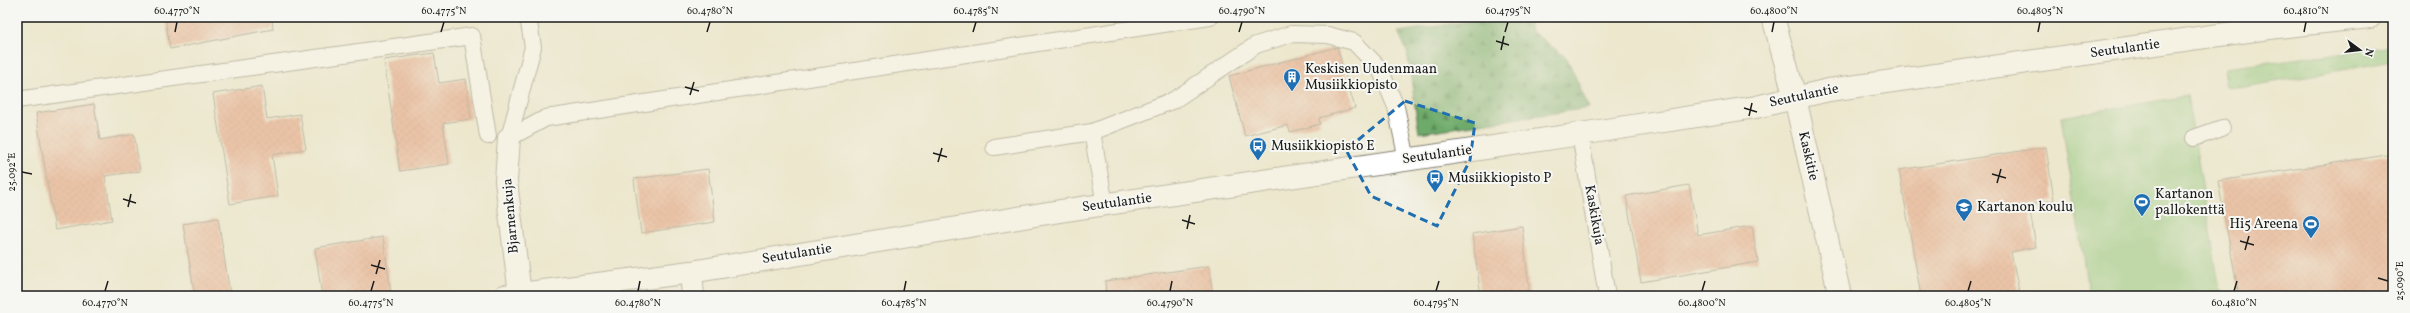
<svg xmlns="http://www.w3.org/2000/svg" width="2410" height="313" font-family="Vollkorn,serif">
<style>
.grass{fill:url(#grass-tufts);stroke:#52704b}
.forest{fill:url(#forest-firs);stroke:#456343}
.pitch{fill:#89c57a;stroke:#52704b}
.building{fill:url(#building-cross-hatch)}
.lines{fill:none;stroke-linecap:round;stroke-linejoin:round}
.service-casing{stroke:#848274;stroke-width:18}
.minor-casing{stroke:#848274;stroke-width:24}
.tertiary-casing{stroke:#848274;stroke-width:24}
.service{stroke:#fff;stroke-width:16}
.minor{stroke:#fff;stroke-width:22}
.tertiary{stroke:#fff;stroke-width:22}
.marked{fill:none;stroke:#1f6fb2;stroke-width:3;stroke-dasharray:8 5;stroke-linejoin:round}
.ticks{fill:none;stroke:#1c1c1c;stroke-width:1.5}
.labels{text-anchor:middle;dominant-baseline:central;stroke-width:4;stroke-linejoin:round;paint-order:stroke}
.street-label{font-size:14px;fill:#1c1c1c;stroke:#f6f6f2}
.poi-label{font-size:14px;fill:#1c1c1c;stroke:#f6f6f2;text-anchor:start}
.neatline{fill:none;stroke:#1c1c1c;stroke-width:1.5}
.ticks-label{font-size:10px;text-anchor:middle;fill:#1c1c1c}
</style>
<defs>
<pattern id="grass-tufts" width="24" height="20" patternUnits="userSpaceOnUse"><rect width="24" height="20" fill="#89c57a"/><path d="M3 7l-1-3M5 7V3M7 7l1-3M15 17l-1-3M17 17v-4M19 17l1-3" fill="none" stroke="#76a969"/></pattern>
<pattern id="forest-firs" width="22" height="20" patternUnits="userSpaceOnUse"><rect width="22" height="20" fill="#6eaa6a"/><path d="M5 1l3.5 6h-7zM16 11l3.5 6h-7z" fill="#5a8a56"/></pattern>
<pattern id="building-cross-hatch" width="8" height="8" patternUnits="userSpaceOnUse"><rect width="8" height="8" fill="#e89877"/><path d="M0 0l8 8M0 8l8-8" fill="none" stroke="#c68266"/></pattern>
</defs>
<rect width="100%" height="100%" fill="#f6f6f2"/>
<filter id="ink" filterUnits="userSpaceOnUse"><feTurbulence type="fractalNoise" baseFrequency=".025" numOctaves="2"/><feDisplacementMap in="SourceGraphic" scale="8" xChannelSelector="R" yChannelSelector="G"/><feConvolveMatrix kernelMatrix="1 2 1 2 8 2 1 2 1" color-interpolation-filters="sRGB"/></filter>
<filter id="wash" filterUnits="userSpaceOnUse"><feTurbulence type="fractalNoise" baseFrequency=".012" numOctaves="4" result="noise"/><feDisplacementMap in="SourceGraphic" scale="16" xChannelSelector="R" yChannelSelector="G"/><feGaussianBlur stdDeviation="0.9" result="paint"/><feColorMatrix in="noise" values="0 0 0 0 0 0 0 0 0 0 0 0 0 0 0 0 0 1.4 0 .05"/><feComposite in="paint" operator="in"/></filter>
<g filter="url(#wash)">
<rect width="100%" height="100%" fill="#ece7cd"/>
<path class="grass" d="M2393,46V61L2239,88L2226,87L2223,71L2225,68Z"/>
<path class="forest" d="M1497,17H1529L1531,31L1567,58L1589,108L1419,133L1407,51L1398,32Z"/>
<path class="pitch" d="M2187,96L2221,296H2089L2061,117Z"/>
<g id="blocks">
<g class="building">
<path d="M165,17H272L273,29L170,49Z"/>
<path d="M1337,47L1355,108L1319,118L1320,124L1290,132L1288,125L1245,136L1229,76Z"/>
<path d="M434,53L439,83L466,79L471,119L443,123L449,164L400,171L384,60Z"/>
<path d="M262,86L267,119L300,114L306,149L272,155L278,196L230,204L213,94Z"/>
<path d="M94,104L100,140L134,134L140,171L105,176L112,220L55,230L36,113Z"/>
<path d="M2046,147L2054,200L2029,205L2036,247L2011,252L2020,296H1921L1899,170Z"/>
<path d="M2393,154V296H2239L2218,181Z"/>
<path d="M708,169L715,222L641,233L634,179Z"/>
<path d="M1689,185L1698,235L1752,226L1758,262L1641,282L1626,196Z"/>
<path d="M218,218L230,294L195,296L183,224Z"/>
<path d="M1522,226L1530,296H1481L1472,234Z"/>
<path d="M383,237L391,293L371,296H322L315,248Z"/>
<path d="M1209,266L1213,296H1106L1105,281Z"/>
</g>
</g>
</g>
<g filter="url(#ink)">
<use href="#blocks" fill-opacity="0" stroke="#848274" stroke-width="1"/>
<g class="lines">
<defs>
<g id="service">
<path d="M17,100L472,36L488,136"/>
<path d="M1580,134L1607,296"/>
<path d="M509,138L546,118L1210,17"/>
<path d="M509,138L533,47L528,17"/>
<path d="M2194,138L2222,128"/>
<path d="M994,147L1092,132"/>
<path d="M1105,205L1092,132L1174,100L1256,45L1291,34L1328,35L1354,42L1380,69L1396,107L1407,160"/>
</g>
<g id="minor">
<path d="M509,138L506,181L520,294"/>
<path d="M691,272L693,296"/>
<path d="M505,296L691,272L1060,211L1580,134L1756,107L1829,90L2269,28L2370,17"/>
</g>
<path id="tertiary" d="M1773,17L1795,98L1840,296"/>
</defs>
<use href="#service" class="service-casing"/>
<use href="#minor" class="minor-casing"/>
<use href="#tertiary" class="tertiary-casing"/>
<use href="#service" class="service"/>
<use href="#minor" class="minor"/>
<use href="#tertiary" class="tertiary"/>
</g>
</g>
<path d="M0 0H2410V313H0ZM1405,101L1475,123L1470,160L1437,226L1371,196L1346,150Z" fill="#ece7cd" fill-opacity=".55" fill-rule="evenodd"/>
<path class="marked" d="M1405,101L1475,123L1470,160L1437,226L1371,196L1346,150Z"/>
<path class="ticks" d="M175,32L177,22M441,32L444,22M707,32L710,22M973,32L976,22M1239,32L1242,22M1505,32L1508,22M1772,32L1774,22M2038,32L2040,22M2304,32L2306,22M1496,41L1509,45M1501,50L1504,36M685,87L699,91M690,95L694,82M1744,108L1757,112M1749,116L1752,103M933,153L947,157M938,162L942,148M22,172L32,174M1992,174L2006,178M1997,183L2001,169M123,199L136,203M128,207L131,194M1182,220L1195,224M1187,229L1190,215M2240,241L2254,245M2245,250L2249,236M371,265L385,269M376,274L380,260M2378,278L2388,281M105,291L108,281M371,291L374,281M638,291L640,281M904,291L906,281M1170,291L1172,281M1436,291L1439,281M1702,291L1705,281M1968,291L1971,281M2234,291L2237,281"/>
<defs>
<symbol id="building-pin" viewBox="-11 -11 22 30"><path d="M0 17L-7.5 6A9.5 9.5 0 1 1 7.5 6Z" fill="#1f6fb2" stroke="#f6f6f2"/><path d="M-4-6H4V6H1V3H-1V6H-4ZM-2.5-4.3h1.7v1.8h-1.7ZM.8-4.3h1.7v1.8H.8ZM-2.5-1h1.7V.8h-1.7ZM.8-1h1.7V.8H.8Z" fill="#fff"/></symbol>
<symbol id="bus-pin" viewBox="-11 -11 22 30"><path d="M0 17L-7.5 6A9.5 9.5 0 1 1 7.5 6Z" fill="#1f6fb2" stroke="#f6f6f2"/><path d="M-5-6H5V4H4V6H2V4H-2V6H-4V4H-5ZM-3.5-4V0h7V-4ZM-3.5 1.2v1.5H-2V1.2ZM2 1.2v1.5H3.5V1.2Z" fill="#fff"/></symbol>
<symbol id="stadium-pin" viewBox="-11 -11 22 30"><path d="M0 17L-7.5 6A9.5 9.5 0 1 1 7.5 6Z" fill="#1f6fb2" stroke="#f6f6f2"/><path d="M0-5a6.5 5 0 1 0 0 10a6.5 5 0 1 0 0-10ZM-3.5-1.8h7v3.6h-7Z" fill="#fff"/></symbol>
<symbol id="school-pin" viewBox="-11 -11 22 30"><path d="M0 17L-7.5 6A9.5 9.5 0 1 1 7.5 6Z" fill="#1f6fb2" stroke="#f6f6f2"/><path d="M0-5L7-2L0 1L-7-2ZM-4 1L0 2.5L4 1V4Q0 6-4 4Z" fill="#fff"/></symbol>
</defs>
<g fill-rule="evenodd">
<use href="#building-pin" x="1282" y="67" width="20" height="27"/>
<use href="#bus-pin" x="1248" y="136" width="20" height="27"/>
<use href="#bus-pin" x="1425" y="168" width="20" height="27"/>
<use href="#stadium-pin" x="2132" y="192" width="20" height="27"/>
<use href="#school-pin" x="1954" y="197" width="20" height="27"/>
<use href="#stadium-pin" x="2301" y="214" width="20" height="27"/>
</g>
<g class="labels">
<g class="street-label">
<text transform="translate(2125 49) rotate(-8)">Seutulantie</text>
<text transform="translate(1804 96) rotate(-12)">Seutulantie</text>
<text transform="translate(1437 155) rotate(-8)">Seutulantie</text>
<text transform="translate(1808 156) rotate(77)">Kaskitie</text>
<text transform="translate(1117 203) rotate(-8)">Seutulantie</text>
<text transform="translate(1594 215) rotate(80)">Kaskikuja</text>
<text transform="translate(511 216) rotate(-95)">Bjarnenkuja</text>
<text transform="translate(797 254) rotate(-9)">Seutulantie</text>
</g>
<g class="poi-label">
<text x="1305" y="69">Keskisen Uudenmaan<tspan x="1305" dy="16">Musiikkiopisto</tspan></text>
<text x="1271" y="146">Musiikkiopisto E</text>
<text x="1448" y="178">Musiikkiopisto P</text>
<text x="2155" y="194">Kartanon<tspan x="2155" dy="16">pallokenttä</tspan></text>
<text x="1977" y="207">Kartanon koulu</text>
<text x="2298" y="224" text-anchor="end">Hi5 Areena</text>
</g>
</g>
<rect width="2410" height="313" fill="none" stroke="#f6f6f2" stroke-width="44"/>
<g transform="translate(2360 50) rotate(105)" stroke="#f6f6f2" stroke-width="3" paint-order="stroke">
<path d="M0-3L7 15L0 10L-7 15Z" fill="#1c1c1c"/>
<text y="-6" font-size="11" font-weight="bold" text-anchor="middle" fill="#1c1c1c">N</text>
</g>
<rect x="22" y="22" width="2366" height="269" class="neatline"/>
<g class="ticks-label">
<text x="177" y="14">60.4770°N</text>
<text x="444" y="14">60.4775°N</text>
<text x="710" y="14">60.4780°N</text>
<text x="976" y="14">60.4785°N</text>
<text x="1242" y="14">60.4790°N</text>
<text x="1508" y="14">60.4795°N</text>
<text x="1774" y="14">60.4800°N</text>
<text x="2040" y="14">60.4805°N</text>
<text x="2306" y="14">60.4810°N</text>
<text transform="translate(11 172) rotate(-90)" y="4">25.092°E</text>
<text transform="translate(2399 281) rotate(-90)" y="4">25.090°E</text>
<text x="105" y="306">60.4770°N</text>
<text x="371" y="306">60.4775°N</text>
<text x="638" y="306">60.4780°N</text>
<text x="904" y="306">60.4785°N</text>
<text x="1170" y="306">60.4790°N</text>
<text x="1436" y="306">60.4795°N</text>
<text x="1702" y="306">60.4800°N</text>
<text x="1968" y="306">60.4805°N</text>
<text x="2234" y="306">60.4810°N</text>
</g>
</svg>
